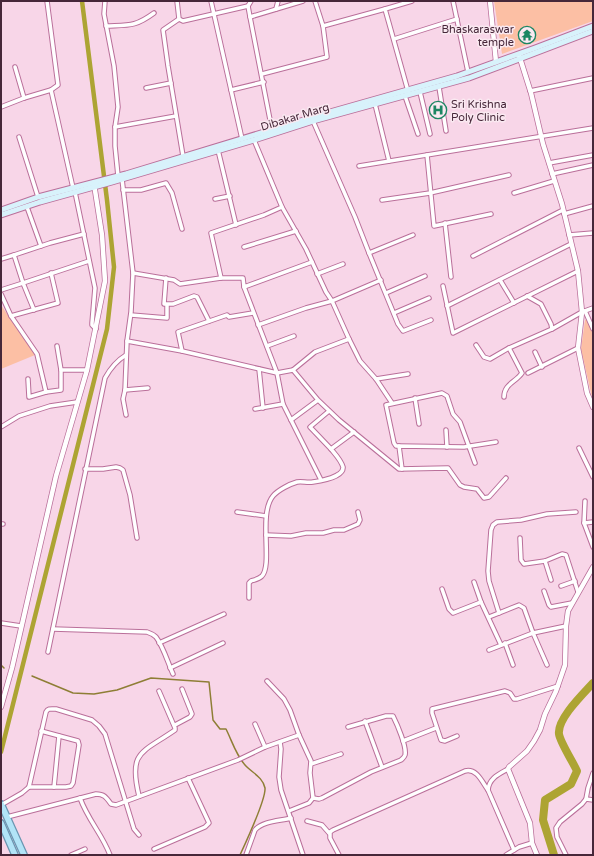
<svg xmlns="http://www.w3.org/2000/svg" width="594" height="856" font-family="'Varela Round',sans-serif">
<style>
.green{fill:#fcbfa4}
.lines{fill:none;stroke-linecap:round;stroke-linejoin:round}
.stream{stroke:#8e7e35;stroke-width:1.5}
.canal{stroke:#ada433;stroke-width:4.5}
.river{stroke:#ada433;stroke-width:8}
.minor-casing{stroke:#ba6f9a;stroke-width:5.5}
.tertiary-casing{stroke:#ba6f9a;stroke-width:6}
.secondary-casing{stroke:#ba6f9a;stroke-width:7}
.primary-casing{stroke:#6a96b1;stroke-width:8}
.minor{stroke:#fff;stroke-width:3.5}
.tertiary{stroke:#fff;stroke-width:4.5}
.secondary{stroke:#d8f2fb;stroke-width:5}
.primary{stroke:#b2e4f7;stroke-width:5.5}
.labels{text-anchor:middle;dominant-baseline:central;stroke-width:3;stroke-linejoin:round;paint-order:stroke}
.poi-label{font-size:11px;fill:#462739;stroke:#fae9f1;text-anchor:end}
.street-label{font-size:11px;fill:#462739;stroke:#fae9f1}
</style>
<rect width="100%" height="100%" fill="#f8d6e8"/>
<g class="green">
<path d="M494,1H593V21L502,54Z"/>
<path d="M1,305L35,355L1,369Z"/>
<path d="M587,319L593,334V402L581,349L585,320Z"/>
</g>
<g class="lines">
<g class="stream">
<path d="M1,665L4,668"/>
<path d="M32,676L73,693L94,694L117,690L151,678L209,682L213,720L220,729H226C232,741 236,755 245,765C251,772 263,777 265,788C266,799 246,842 240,855"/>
</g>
<path class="canal" d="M1,752L107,329L114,267L107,200L82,1"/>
<path class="river" d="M554,855L543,820L545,800L571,784L577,771C573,762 560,742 559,734C557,719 583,694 593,683"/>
<defs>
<g id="minor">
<path d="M105,1L104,14L114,66L118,107L115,127V146L118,176"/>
<path d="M177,1L179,19L183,21L248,6"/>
<path d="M211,1L242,139"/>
<path d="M251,1L248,6L250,17L272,130"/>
<path d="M315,1L323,26L385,9"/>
<path d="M453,1L468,72"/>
<path d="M276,9L278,1"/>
<path d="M250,17L303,1"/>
<path d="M179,19L163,30L168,66L183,156"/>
<path d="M106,26C129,25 135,27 154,13"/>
<path d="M394,39L457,19"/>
<path d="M15,67L24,98"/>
<path d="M262,74L327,57L323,26"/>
<path d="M439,87L446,131"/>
<path d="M146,88L171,83"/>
<path d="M51,90L73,188"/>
<path d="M231,90L264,82"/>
<path d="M408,91L385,9L412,1"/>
<path d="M530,91L593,78"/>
<path d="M420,92L430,134"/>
<path d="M405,96L418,134"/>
<path d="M375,104L389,161"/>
<path d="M1,107L24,98L51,90L58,85L47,1"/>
<path d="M313,121L355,217L369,253L413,235"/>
<path d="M115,127L176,116"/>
<path d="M19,137L38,197"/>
<path d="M254,140L282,207L306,249L326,292L332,301L349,339"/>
<path d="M218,150L236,225"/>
<path d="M427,155L434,226L491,214"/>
<path d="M549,163L593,155"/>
<path d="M359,166L593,128"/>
<path d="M552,174L593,165"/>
<path d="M122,179L133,273L131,312L127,341L125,390L148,388"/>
<path d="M123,190H141L166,183L172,193L182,229"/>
<path d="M75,192L95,288L92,323V325L96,329"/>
<path d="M514,193L554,181"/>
<path d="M215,199L230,196"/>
<path d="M382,200L430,193L509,175"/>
<path d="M27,207L41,246"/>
<path d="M282,207L264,215L211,233L221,278H243L244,287L312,262"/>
<path d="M564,214L593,206"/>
<path d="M445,223L451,277"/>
<path d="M84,234L50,243L14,255L23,283L89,261"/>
<path d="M569,235L593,233"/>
<path d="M244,247L296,231"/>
<path d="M369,253L398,324L403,331L431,320"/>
<path d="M473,256L563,210"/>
<path d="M1,259L14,255"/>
<path d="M133,273L174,280L180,284L221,278"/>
<path d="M317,274L343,264"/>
<path d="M166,278L164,304H173L194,296L197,297L209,321"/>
<path d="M500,280L514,303"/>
<path d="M443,286L453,333L578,271"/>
<path d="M1,290L23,283L34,310"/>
<path d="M386,293L425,276"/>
<path d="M1,294L11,316L37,354L46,392L61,390V370"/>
<path d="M527,296L541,304L551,324L552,329L582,312L593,308"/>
<path d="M447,306L571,244"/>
<path d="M585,311L593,329"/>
<path d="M394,313L429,298"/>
<path d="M131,315L167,318V305"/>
<path d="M11,316L58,303L51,273"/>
<path d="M258,325L306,308L332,301L381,280"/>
<path d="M127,341L182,351L277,373L244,287"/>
<path d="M476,345L484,357L490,359L509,348L552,329"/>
<path d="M57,346L61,370H87"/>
<path d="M267,346L294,336"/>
<path d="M182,351L178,332L227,315L229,317L253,313"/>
<path d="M535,352L542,367"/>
<path d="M259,369L263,408"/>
<path d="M293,370L315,352L349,339L360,361L376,379L408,374"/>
<path d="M528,373L578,348"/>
<path d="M28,379L29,397L46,392"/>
<path d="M376,379L392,403"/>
<path d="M125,390L123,399L126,415"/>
<path d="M504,397C504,384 516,382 522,373L509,348"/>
<path d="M415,398L419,424"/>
<path d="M318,400L291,420L283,404L277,373L293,370L318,400L339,420L399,469L448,468L460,485L464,487L477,489L484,498L489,497L506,478"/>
<path d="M255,409L283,404"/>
<path d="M329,411L310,427L331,449L354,432"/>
<path d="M291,420L321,480"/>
<path d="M1,427L19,416L50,406L77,402"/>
<path d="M446,430L447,447"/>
<path d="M399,446H396L394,443L386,405L442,393L447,396L453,414L460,422L475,463"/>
<path d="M579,448L593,477"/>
<path d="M85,469H103L116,467L120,468L123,470L130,495L137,538"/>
<path d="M402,469L399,446L464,447L496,442"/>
<path d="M585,501L584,523L593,547"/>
<path d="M237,512L266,516"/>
<path d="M584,523L593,522"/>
<path d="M1,524H3"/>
<path d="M266,535L291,536L306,533H323L334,530H344L358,524L360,520L358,512"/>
<path d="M520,538L521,560L524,564L545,561L562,554L566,555L578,592"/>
<path d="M545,561L551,580"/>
<path d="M474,582L481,602L501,645"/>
<path d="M561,586L575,581"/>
<path d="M442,589L449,609L453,613L481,602"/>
<path d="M544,591L549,605L551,607L572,603"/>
<path d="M249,598V583L251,581C254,580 259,579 262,576C273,564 258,514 273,496C278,490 290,484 297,482C302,481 307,483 313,482C320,481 344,477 343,467C341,460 335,454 331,449"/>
<path d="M499,613L489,581L488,571L491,530L493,525L497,522L521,520L547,514L576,512"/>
<path d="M489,617L519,605L524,608L533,633L566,626"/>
<path d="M1,623L21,626"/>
<path d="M53,629L147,632C150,633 153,634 156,637C163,646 168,663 173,674"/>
<path d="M159,643L224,614"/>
<path d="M505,643L513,665"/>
<path d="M489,650L533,633L547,665"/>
<path d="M48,652L105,378C110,369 116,361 126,355"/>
<path d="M170,668L223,643"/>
<path d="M267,681L284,699L290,710L299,735L311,761L310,773L313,798L309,803L289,811"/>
<path d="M365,721L382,767"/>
<path d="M255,724L265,747"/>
<path d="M175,725L190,717L192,714L182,689"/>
<path d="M457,736L445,741L441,740L432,713V709L505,691L510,693L514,699H517L558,686"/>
<path d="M403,741L436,728"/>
<path d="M280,742L281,749L279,777L281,790L303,855"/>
<path d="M311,764L341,754"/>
<path d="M508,769C499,774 489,778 488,790L514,850"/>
<path d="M29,787H66L71,786L73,783L79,745L78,741L41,731"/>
<path d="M54,787L59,736"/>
<path d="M139,796C128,751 142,753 175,730V728L159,691"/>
<path d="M80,798C88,820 102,834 110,855"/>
<path d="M313,798L319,799L322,798L371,772L401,760C403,758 404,758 405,755C407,747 397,724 393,716H386L348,727"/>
<path d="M586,799L593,800"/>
<path d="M1,805L22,793L29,787L46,712C48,708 51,709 56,709L92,720L99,726L105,734L134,829L139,835"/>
<path d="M7,817L96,794C104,794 106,797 111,804L116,805L238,760L265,747L299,735"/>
<path d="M307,821L322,825L329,833"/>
<path d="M154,849L205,827L209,823L188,778"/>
<path d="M71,855L85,849"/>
<path d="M246,855L255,830C263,821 280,821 291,818"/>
<path d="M339,855L330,838V832L333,830L465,771C477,768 482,782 488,790"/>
<path d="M506,855L519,847L532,843"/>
<path d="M566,855L557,837L556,828L560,822L582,804L586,799L588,788L593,773"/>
</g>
<g id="tertiary">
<path d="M490,1L496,62"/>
<path d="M519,55L531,93L543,144L562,204L578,271L582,312L578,348L587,393L593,407"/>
<path d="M1,707L12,668L56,476L87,370L105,281L102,235L94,184"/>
<path d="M537,855L532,843L530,823L508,769L509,767L527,751L534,741L540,730L545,714L556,691L565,665L566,626L568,611L593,567"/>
</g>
<g id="secondary">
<path d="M1,210L38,197L126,174L330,112L457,76L535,48L593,26"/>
<path d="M1,215L40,202L112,182L254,140L313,121L469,78L593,31"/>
</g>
<g id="primary">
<path d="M1,804L24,855"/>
<path d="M1,823L15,855"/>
</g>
</defs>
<use href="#minor" class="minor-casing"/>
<use href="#tertiary" class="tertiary-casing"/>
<use href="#secondary" class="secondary-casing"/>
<use href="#primary" class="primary-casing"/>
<use href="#minor" class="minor"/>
<use href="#tertiary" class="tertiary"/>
<use href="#secondary" class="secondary"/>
<use href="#primary" class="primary"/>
</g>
<defs>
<symbol id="temple-ring" viewBox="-11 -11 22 22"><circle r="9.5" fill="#fae9f1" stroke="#1c8663" stroke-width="1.5"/><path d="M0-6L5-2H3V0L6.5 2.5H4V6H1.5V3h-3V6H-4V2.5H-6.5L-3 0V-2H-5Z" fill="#1c8663"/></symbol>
<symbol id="hospital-ring" viewBox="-11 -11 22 22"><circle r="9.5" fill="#fae9f1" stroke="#1c8663" stroke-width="1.5"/><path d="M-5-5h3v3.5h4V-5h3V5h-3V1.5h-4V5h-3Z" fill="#1c8663"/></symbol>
</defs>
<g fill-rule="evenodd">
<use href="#temple-ring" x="517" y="25" width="20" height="20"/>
<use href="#hospital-ring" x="428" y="100" width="20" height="20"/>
</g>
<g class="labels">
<g class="poi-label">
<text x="514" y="29">Bhaskaraswar<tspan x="514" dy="13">temple</tspan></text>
<text x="451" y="104" text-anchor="start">Sri Krishna<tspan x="451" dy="13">Poly Clinic</tspan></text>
</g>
<g class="street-label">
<text transform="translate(295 117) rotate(-17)">Dibakar Marg</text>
</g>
</g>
<rect width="594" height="856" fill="none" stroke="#462739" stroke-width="4"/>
</svg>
